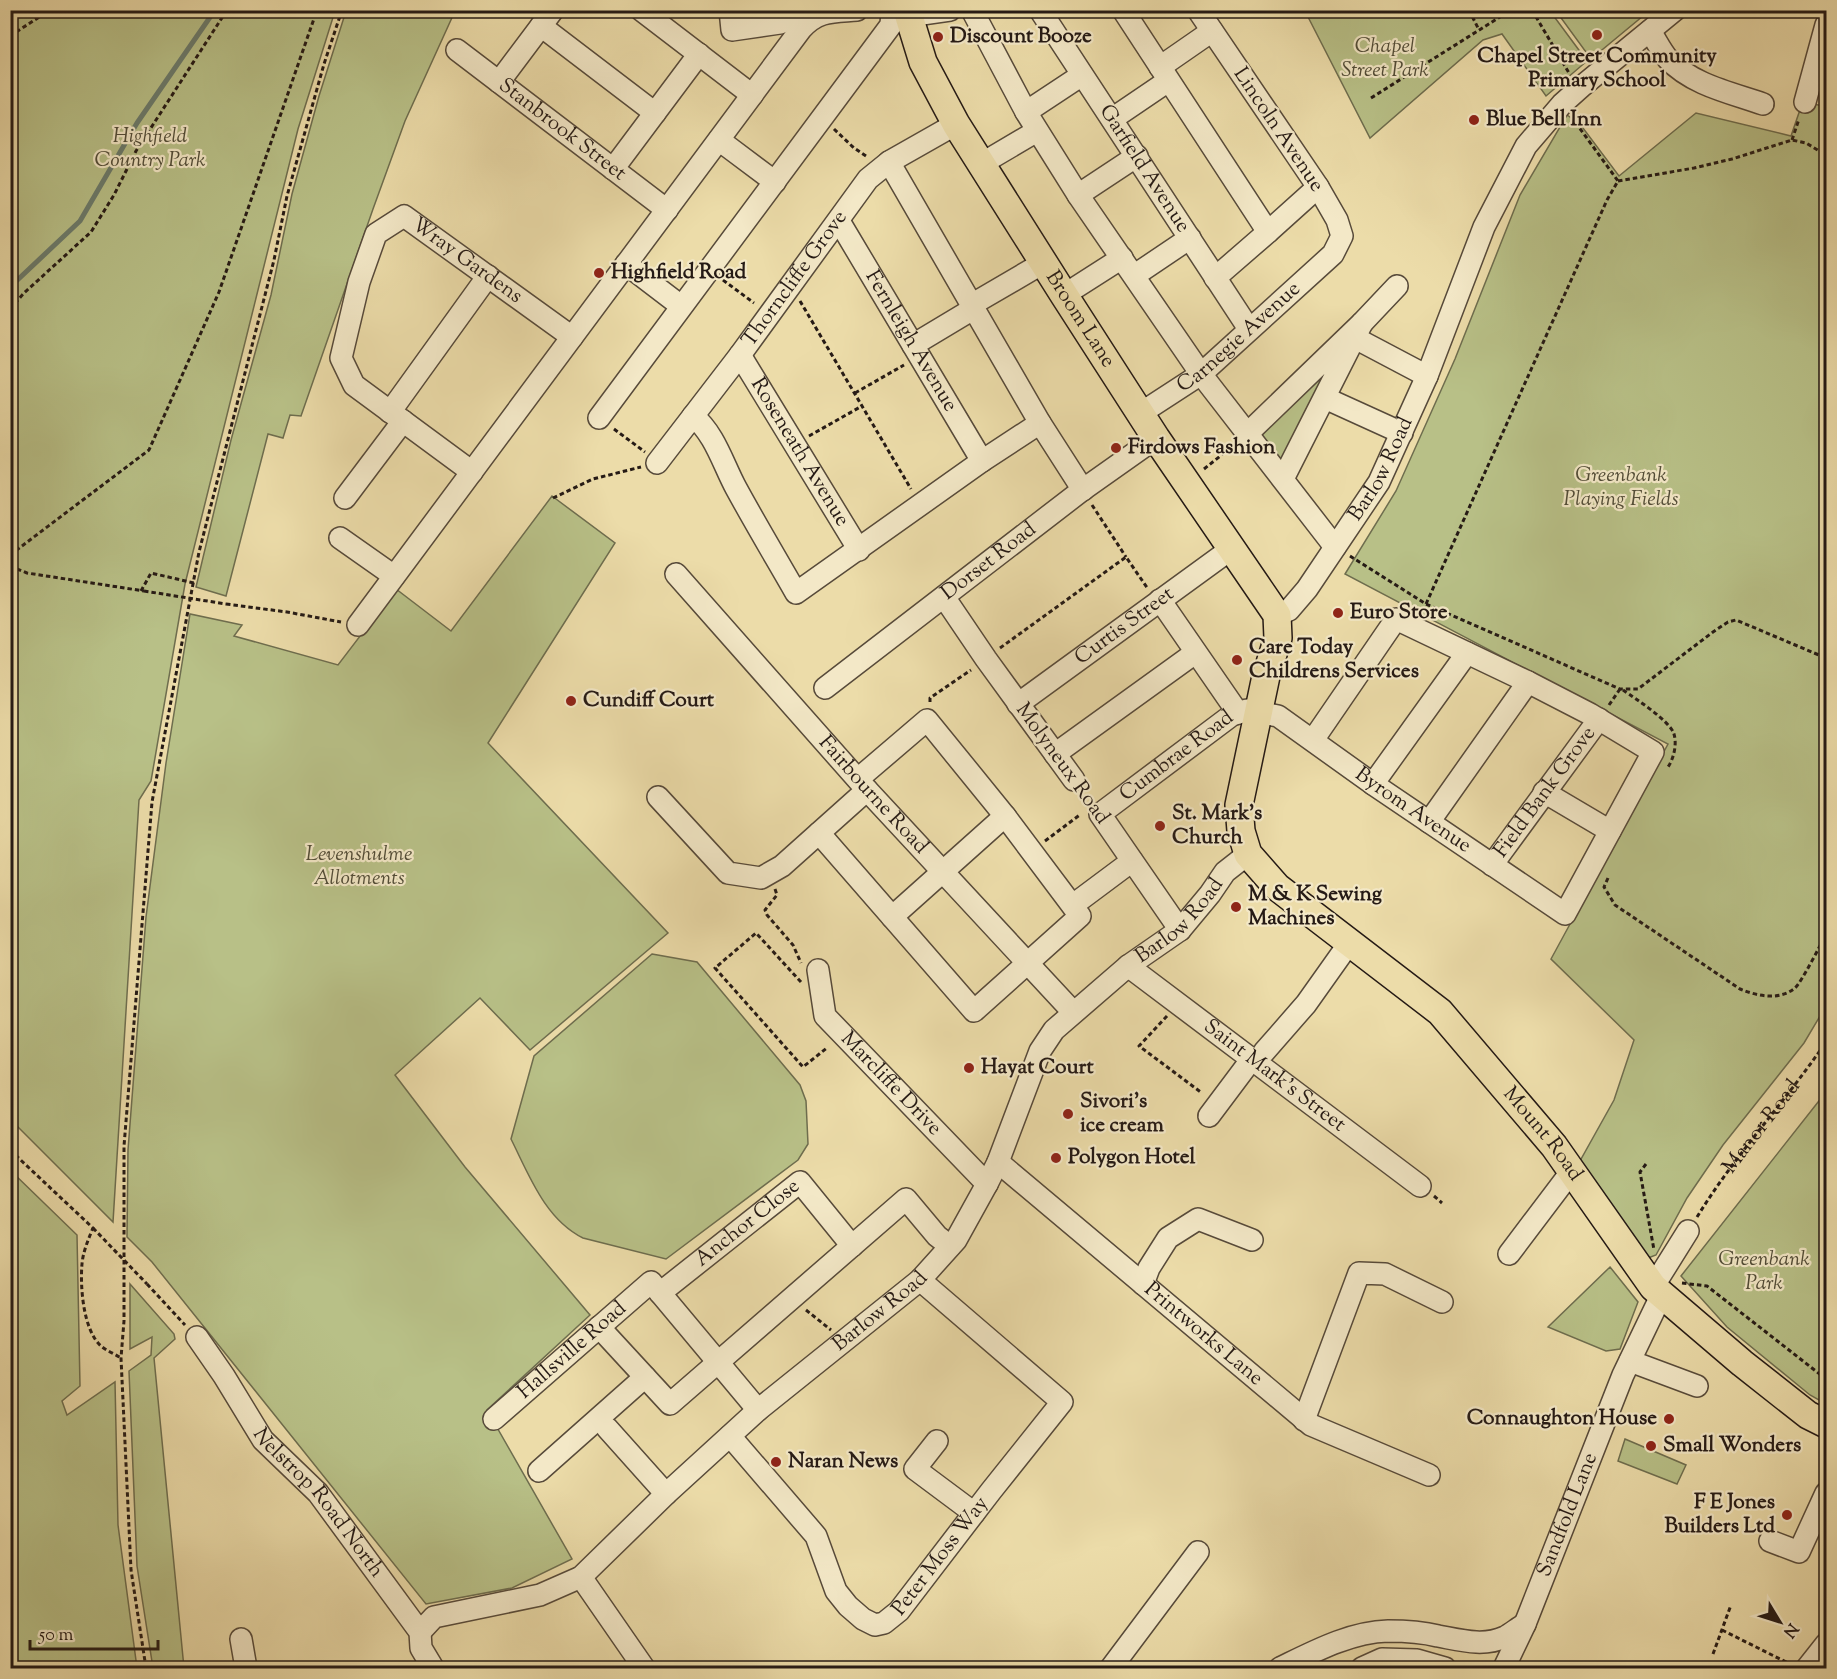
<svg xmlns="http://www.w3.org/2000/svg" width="1837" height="1679" font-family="'Sorts Mill Goudy',serif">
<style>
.green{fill:#b8c087;stroke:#6e6d4e;stroke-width:1.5}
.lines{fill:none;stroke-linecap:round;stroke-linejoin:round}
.stream{stroke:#6b7b6c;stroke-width:5}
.minor-casing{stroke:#574a3a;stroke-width:24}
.major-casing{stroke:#251a15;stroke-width:30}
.path{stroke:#251a15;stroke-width:3;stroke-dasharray:4.5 3;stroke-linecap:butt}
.minor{stroke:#f3e8c7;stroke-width:21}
.major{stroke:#ecdca9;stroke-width:27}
.path-bridge{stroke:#251a15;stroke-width:3;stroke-dasharray:4.5 3;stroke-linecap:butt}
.poi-dot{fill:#8f2418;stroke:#f3e8c7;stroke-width:2}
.labels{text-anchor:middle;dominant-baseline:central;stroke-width:4.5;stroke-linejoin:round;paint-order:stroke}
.poi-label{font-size:21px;font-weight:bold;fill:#251a15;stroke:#f3e8c7;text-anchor:start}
.park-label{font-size:21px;font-style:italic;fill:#514c37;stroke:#f3e8c7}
.street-label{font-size:21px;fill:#251a15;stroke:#f3e8c7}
</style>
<rect width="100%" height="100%" fill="#ecdca9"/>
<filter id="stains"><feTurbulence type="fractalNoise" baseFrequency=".00333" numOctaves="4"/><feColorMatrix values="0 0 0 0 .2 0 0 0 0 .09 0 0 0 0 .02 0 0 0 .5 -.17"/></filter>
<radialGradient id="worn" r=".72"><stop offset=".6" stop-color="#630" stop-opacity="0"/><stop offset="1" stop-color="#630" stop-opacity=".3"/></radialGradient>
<g class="green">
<path d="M10,11H335L298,129L185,584L151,781L139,800L113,1222L11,1120Z"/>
<path d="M346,11H455L405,121L373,209L301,416L290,415L283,438L268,434L226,596L196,587L231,440L271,295L292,194L319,96Z"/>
<path d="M1301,11H1550L1587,61L1546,96L1502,34L1483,40L1370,138L1307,15Z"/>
<path d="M1556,11H1649L1591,59Z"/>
<path d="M1803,101L1826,107V1006L1804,1043L1723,1145L1687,1198L1656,1255L1648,1258L1580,1161L1614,1100L1634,1040L1551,959L1668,744L1345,574L1396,491L1455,359L1520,195L1567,115L1580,124L1619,176L1696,113L1791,136Z"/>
<path d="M1352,338L1282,472L1254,436Z"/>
<path d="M552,496L615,543L488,743L668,933L530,1050L480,998L395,1075L465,1167L590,1315L487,1410L572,1559L512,1588L426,1604L152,1262L127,1237L128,1150L146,917L166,763L190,614L242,625L234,636L338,665L396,589L451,631Z"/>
<path d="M652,954L697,962L800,1085L806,1101L808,1144L798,1160L666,1259L583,1238C545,1219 529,1175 511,1139L534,1056Z"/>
<path d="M1826,1092V1404L1810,1395L1727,1327L1681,1276Z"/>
<path d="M10,1170L77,1235L80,1386L62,1401L67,1415L115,1382L118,1525L137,1668H11Z"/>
<path d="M1610,1267L1638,1302L1620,1349L1606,1351L1548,1327Z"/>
<path d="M130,1284L174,1334L175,1339L154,1358L184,1668H153L137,1566L129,1371L151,1355L152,1337L130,1349Z"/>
<path d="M1625,1439L1686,1465L1677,1484L1618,1461Z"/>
</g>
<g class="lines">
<path class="stream" d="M10,287L80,221L137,123L215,10"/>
<defs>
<g id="minor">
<path d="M641,10L752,95"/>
<path d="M730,10L732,30L780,23L792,18"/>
<path d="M972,10L1026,112L1078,195L1201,374L1335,547"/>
<path id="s2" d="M1040,10L1249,329"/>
<path d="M1123,10L1268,232L1318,187"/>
<path d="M908,16L950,10"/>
<path d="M541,26L655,113"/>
<path d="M1650,31C1656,40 1661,51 1668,59C1692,85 1732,93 1763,104"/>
<path id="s3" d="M457,50L667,210"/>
<path d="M1160,67L1212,31"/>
<path d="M499,82L553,10"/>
<path d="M1805,102L1826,25"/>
<path d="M1026,112L1082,75"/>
<path d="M1112,119L1168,81"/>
<path d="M719,140L775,182"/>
<path d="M889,162L1040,423L1083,490"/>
<path d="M981,164L1037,131"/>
<path d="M613,169L699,54"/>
<path d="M1078,195L1137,156"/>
<path id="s4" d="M839,221L982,461"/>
<path d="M626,264L681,306"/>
<path d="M1135,275L1190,238"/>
<path d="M1215,278L1268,232"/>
<path d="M1064,295L1122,258"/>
<path d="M971,305L1043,263"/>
<path d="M1362,323L1397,286"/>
<path d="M1355,338L1427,376"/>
<path d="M913,345L973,309"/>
<path id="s5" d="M740,355L859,550"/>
<path d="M1325,398L1402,433"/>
<path d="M390,412L488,276"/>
<path id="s6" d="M1141,413L1201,374L1333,254L1342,236L1337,220L1318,187L1198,10"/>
<path d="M693,416C715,434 723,464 736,488C755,523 776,558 796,593L982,461L1040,423"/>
<path d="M599,418L891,25L892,10"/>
<path d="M1247,434L1362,323L1283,479"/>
<path id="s7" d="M657,463L740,355L868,179L889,162L956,124"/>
<path id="s8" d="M472,472L354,385L341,358L359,282L376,234L404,216L572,337"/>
<path d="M345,498L403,421"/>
<path d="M340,538L394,576"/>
<path id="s9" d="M676,574L867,790L1073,1012"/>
<path d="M944,597L986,659L1074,780"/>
<path d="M1160,600L1238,713"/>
<path id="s10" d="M1277,615L1289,610L1307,589L1379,482L1427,376L1484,227L1526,146L1562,104L1581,87L1675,10"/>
<path d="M358,625L801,29C818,10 833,12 857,10"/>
<path id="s11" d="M825,688L1081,491L1156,438"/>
<path id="s12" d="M1018,704L1231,549"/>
<path d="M1313,740L1396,619L1528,682L1429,822"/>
<path d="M1055,754L1195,653"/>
<path d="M1373,784L1467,653"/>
<path d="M1544,792L1610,831"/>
<path d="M658,797L728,873L761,878L782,866L867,790"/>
<path d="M819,833L974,1011L1080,916L1005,816L927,720L858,779"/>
<path id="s13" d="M1492,865L1599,719"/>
<path d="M1073,905L1132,861"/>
<path d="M892,917L1005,816"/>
<path id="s14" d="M1180,930L1100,814L1232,715L1247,710L1278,716L1373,784L1565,914L1653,752L1590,714L1528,682"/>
<path id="s15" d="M1128,966L1420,1186"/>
<path id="s16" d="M818,970L825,1016L987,1184"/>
<path d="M1264,1052L1306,1004L1350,942"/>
<path d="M1209,1116L1251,1060"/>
<path id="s17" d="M998,1162L1311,1425L1429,1475"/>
<path d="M1509,1254L1571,1172"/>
<path d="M1143,1284L1149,1268L1168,1238L1198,1219L1252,1240"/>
<path d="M1653,1287L1688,1231"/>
<path id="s18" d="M660,1293L800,1182L852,1246"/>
<path d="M599,1327L670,1404L906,1199L937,1236L950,1246"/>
<path id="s19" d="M197,1337L224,1376L263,1440L318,1493L420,1632L421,1648L433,1668"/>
<path d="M1630,1361L1697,1386"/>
<path id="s20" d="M494,1419L651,1282L758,1410"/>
<path d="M1304,1420L1359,1273L1385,1274L1442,1302"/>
<path d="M607,1428L666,1494"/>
<path id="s21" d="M730,1436L816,1536L836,1591L848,1606L863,1619L875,1625L884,1623L899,1611L991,1491L1062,1402L920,1280"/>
<path d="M937,1441L915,1469L974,1513"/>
<path d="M539,1471L645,1377"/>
<path d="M1770,1541L1799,1552L1826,1493"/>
<path d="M581,1577L644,1668"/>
<path id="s22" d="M420,1632L434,1617L540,1595L581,1577L666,1494L758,1410L920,1280L956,1240L987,1184L998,1162L1040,1051L1054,1030L1128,966L1180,930L1210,894L1225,872L1248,854"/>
<path d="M241,1639L246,1668"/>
<path d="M1111,1668L1198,1552"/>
<path d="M1280,1668C1313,1652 1350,1632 1388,1631C1404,1631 1422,1632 1438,1636C1460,1640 1483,1647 1505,1637C1512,1633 1518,1628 1525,1624"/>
<path d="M1362,1668L1382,1659L1417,1660L1445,1668"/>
<path id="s23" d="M1504,1668L1525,1624L1623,1375L1661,1296"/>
<path d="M1807,1668L1826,1644"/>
</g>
<g id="major">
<path id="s24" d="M907,10L923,62L956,124L1064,295L1156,438L1277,615L1278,638L1266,676L1239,805L1241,831L1248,854L1277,887L1440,1012L1554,1146L1653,1287L1742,1363L1808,1415L1826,1424"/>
</g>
</defs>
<use href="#minor" class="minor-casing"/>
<use href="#major" class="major-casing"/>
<g class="path">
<path d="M1469,10L1479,30"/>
<path d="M1532,10L1569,73"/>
<path d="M10,36L50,10"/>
<path d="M1371,98L1511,10"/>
<path d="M834,129L854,148L866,156"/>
<path d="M1792,140L1799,119"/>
<path d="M1618,181L1694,168L1732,159L1792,140L1806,143L1826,155"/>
<path d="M723,280L754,303"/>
<path d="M800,301L911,489"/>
<path d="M10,309L24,293L91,232L114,195L136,151L227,10"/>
<path d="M855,393L904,365"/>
<path d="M614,429L645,452"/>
<path d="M809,436L862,406"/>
<path d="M1204,469L1234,445"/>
<path d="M553,498L593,479L641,467"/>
<path d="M1092,505L1126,557"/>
<path d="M10,555L149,450L219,292L317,10"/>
<path d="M1350,556L1426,604L1620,689H1638L1713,632L1728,622L1736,620L1826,658"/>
<path d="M10,566L27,573L144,591"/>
<path d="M141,591L151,573L194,583"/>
<path d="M226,604L287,612L341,622"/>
<path d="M1426,604L1607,200L1618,181L1573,119"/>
<path d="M1000,648L1126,557L1148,589"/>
<path d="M1623,690C1636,699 1670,721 1674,734C1677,744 1674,758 1668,767"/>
<path d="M930,702V698L971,670"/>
<path d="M1609,705L1620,689"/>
<path d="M1045,841L1081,814"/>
<path d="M1608,878L1604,887L1615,905L1740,989C1757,996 1779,1001 1795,988C1801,983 1821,944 1826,934"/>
<path d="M775,889L777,895L765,910L767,915L793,945L801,963"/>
<path d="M801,982L756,933L715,968L803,1067L828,1047"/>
<path d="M1167,1016L1139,1046L1202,1093"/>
<path d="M10,1150L93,1228C88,1240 83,1252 82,1264C80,1286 83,1330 101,1346C107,1351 115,1354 121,1358"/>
<path d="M1646,1164L1640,1172L1654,1250"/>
<path d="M1434,1196L1442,1203"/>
<path id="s1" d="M1697,1217C1735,1155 1785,1102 1826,1042"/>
<path d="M1682,1283L1707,1286L1826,1379"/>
<path d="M147,1284L185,1325"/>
<path d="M806,1310L831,1330"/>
<path d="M1722,1630L1790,1664"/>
<path d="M1713,1654L1731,1605"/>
<path d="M146,1668L131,1570L121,1358L124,1321V1146L152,802L199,552L274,260L287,196L324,64L342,10"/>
<path d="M1709,1668L1710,1664"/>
</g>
<use href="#minor" class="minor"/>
<use href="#major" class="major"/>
<g class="path-bridge">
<path d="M144,591L226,604"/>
<path d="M93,1228L147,1284"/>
</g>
</g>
<g class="poi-dot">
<circle cx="1597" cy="35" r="6"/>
<circle cx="938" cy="37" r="6"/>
<circle cx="1474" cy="120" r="6"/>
<circle cx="599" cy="273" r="6"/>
<circle cx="1116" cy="448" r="6"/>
<circle cx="1338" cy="613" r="6"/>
<circle cx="1237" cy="660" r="6"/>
<circle cx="571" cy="701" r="6"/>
<circle cx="1160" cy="826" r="6"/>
<circle cx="1236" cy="907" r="6"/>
<circle cx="969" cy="1068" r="6"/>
<circle cx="1068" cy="1114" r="6"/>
<circle cx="1056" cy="1158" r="6"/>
<circle cx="1669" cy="1419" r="6"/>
<circle cx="1651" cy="1446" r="6"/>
<circle cx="776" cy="1462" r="6"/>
<circle cx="1787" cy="1515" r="6"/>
</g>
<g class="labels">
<g class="poi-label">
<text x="950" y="37">Discount Booze</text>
<text x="1597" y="57" text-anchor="middle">Chapel Street Community<tspan x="1597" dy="24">Primary School</tspan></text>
<text x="1486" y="120">Blue Bell Inn</text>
<text x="611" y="273">Highfield Road</text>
<text x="1128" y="448">Firdows Fashion</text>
<text x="1350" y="613">Euro Store</text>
<text x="1249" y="648">Care Today<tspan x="1249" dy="24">Childrens Services</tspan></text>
<text x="583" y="701">Cundiff Court</text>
<text x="1172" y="814">St. Mark's<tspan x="1172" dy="24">Church</tspan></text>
<text x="1248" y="895">M &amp; K Sewing<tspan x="1248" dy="24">Machines</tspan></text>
<text x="981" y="1068">Hayat Court</text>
<text x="1080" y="1102">Sivori's<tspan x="1080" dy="24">ice cream</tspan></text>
<text x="1068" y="1158">Polygon Hotel</text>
<text x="1657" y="1419" text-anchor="end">Connaughton House</text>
<text x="1663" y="1446">Small Wonders</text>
<text x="788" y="1462">Naran News</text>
<text x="1775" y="1503" text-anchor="end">F E Jones<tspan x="1775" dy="24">Builders Ltd</tspan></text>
</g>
<g class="park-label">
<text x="1385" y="47">Chapel<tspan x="1385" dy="24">Street Park</tspan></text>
<text x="150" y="137">Highfield<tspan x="150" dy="24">Country Park</tspan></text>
<text x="1621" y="476">Greenbank<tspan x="1621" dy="24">Playing Fields</tspan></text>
<text x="359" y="855">Levenshulme<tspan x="359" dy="24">Allotments</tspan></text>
<text x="1764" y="1260">Greenbank<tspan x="1764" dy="24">Park</tspan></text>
</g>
<g class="street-label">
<text stroke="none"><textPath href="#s3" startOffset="132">Stanbrook Street</textPath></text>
<text transform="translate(1278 130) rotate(56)">Lincoln Avenue</text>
<text stroke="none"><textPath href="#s2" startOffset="190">Garfield Avenue</textPath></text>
<text stroke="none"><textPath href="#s8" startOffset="416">Wray Gardens</textPath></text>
<text stroke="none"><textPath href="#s7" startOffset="230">Thorncliffe Grove</textPath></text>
<text stroke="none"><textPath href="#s24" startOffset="356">Broom Lane</textPath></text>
<text stroke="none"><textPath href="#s6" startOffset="124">Carnegie Avenue</textPath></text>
<text stroke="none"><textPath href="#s4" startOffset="140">Fernleigh Avenue</textPath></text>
<text stroke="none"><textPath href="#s5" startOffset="114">Roseneath Avenue</textPath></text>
<text stroke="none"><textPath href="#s10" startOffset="182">Barlow Road</textPath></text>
<text stroke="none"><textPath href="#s11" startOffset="207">Dorset Road</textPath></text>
<text stroke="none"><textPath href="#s12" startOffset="132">Curtis Street</textPath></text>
<text stroke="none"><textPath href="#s14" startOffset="237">Cumbrae Road</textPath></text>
<text transform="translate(1062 764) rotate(54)">Molyneux Road</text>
<text stroke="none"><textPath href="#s13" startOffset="90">Field Bank Grove</textPath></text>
<text stroke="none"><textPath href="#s9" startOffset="296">Fairbourne Road</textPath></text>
<text stroke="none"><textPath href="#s14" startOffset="518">Byrom Avenue</textPath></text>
<text stroke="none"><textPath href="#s22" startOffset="1078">Barlow Road</textPath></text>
<text stroke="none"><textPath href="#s15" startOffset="183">Saint Mark's Street</textPath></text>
<text stroke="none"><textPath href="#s16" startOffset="141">Marcliffe Drive</textPath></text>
<text stroke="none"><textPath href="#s1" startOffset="111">Manor Road</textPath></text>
<text stroke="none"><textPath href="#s24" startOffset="1365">Mount Road</textPath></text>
<text stroke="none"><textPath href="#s18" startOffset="112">Anchor Close</textPath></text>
<text stroke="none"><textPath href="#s22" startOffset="574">Barlow Road</textPath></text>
<text stroke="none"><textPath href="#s17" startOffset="268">Printworks Lane</textPath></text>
<text stroke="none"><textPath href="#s20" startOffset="104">Hallsville Road</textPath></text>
<text stroke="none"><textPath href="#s19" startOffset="206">Nelstrop Road North</textPath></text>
<text stroke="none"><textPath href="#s23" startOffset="166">Sandfold Lane</textPath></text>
<text stroke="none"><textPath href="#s21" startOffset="340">Peter Moss Way</textPath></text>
</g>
</g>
<rect width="1837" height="1679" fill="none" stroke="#ecdca9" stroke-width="36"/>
<rect x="12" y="12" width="1813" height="1655" fill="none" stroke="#251a15" stroke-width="3"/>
<rect x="18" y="18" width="1801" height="1643" fill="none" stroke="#251a15" stroke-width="1.5"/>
<g transform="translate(1780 1622) rotate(128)" stroke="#f3e8c7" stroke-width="4.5" paint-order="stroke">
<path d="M0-4.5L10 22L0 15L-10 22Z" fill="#251a15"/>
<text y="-9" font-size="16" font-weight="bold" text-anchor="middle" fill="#251a15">N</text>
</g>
<path d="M30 1640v9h128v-9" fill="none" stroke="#251a15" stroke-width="3"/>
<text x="39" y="1640" font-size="18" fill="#251a15" stroke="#f3e8c7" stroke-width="4.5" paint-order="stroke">50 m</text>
<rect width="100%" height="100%" filter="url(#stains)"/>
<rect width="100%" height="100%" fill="url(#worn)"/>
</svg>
